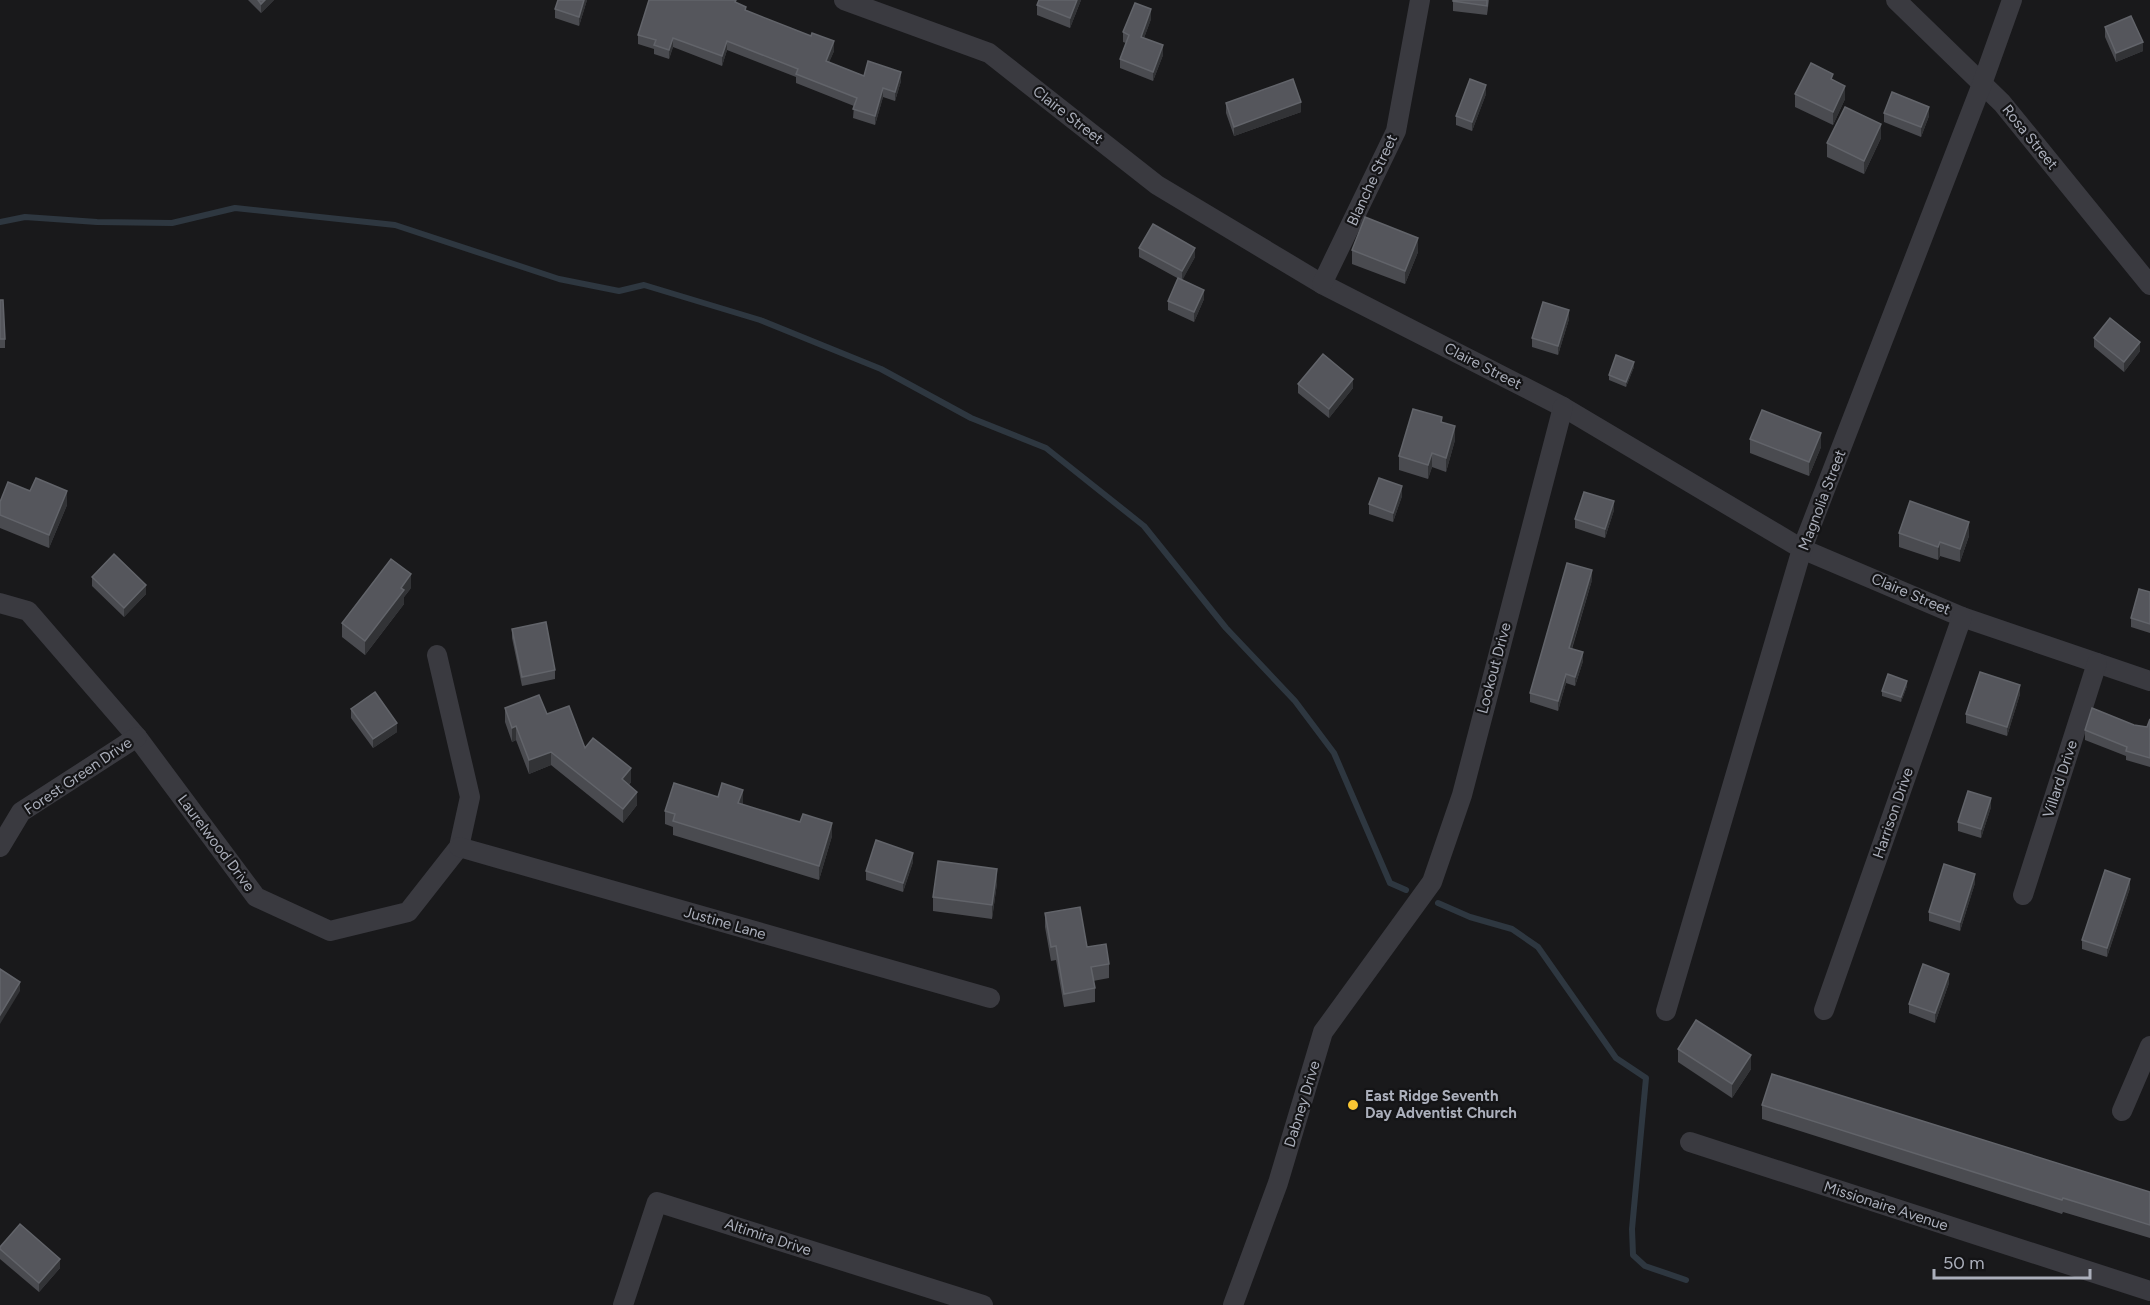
<svg xmlns="http://www.w3.org/2000/svg" width="2150" height="1305" font-family="Figtree,sans-serif">
<style>
.lines{fill:none;stroke-linecap:round;stroke-linejoin:round}
.stream{stroke:#2e3740;stroke-width:6}
.street{stroke:#3a3a40;stroke-width:20}
.wall{fill:#4a4b50}
.shaded-wall{fill:#323336}
.building{fill:#55565c;stroke:#62646a;stroke-width:1.5}
.poi-dot{fill:#f9c633;stroke:#141416;stroke-width:2}
.labels{text-anchor:middle;dominant-baseline:central;stroke-width:4.5;stroke-linejoin:round;paint-order:stroke}
.street-label{font-size:15px;fill:#abafbb;stroke:#141416}
.poi-label{font-size:15px;font-weight:bold;fill:#abafbb;stroke:#141416;text-anchor:start}
</style>
<rect width="100%" height="100%" fill="#19191b"/>
<g class="lines">
<g class="stream">
<path d="M0,222L25,217L97,222L172,223L235,208L395,225L559,279L619,291L644,285L760,320L881,369L971,418L1046,448L1144,526L1226,628L1295,701L1334,753L1390,883L1406,890"/>
<path d="M1438,903L1470,917L1512,929L1538,947L1616,1058L1646,1078L1632,1229L1633,1255L1645,1266L1686,1280"/>
</g>
<g class="street">
<path d="M844,0L989,53L1157,185L1322,284L1563,407L1802,549L1962,617L2150,681"/>
<path d="M1896,0L2002,103L2150,285"/>
<path d="M1322,284L1396,131L1420,0"/>
<path d="M0,603L28,611L137,737L256,897L330,931L408,912L459,847L470,797L437,655"/>
<path d="M0,847L21,812L137,737"/>
<path d="M459,847L990,998"/>
<path d="M2023,895L2097,663"/>
<path d="M1824,1010L1962,617"/>
<path d="M1666,1011L1802,549L1982,84L2012,0"/>
<path d="M2122,1111L2150,1046"/>
<path d="M1690,1142L2150,1291"/>
<path d="M623,1305L657,1202L983,1305"/>
<path d="M1233,1305L1278,1183L1323,1032L1432,882L1462,795L1563,407"/>
</g>
</g>
<g class="wall">
<path d="M248,0H274L261,13Z"/>
<path d="M587,0L579,26L555,18V9Z"/>
<path d="M1081,0L1070,28L1037,15V5Z"/>
<path d="M1453,0H1489L1487,15L1453,11Z"/>
<path d="M736,3L746,11L834,51L829,62L864,76L901,81L895,101L883,97L875,125L853,118L854,106L796,83V77L727,50L722,66L673,47L669,59L654,54V49L638,44V35Z"/>
<path d="M1151,19L1144,38L1163,55L1153,81L1120,68V59L1126,43L1123,42V32Z"/>
<path d="M2105,27L2143,51L2116,62L2105,37Z"/>
<path d="M1486,94L1472,131L1456,125V116Z"/>
<path d="M1795,94L1845,99L1833,125L1795,107Z"/>
<path d="M1226,103L1301,112L1234,136L1226,113Z"/>
<path d="M1884,113L1929,116L1921,137L1884,122Z"/>
<path d="M1881,138L1864,174L1827,157V143Z"/>
<path d="M1139,248L1195,257L1182,280L1204,299L1194,322L1168,310V301L1179,279L1139,257Z"/>
<path d="M1352,250L1418,252L1405,284L1352,264Z"/>
<path d="M0,300L5,339V348H0Z"/>
<path d="M1569,319L1558,355L1532,347V338Z"/>
<path d="M2094,338L2140,351L2124,372L2094,347Z"/>
<path d="M1634,367L1626,387L1609,380V375Z"/>
<path d="M1298,384L1353,388L1329,418L1298,393Z"/>
<path d="M1442,423L1455,440L1446,472L1432,467L1428,479L1399,470V456Z"/>
<path d="M1750,439L1821,447L1809,476L1750,453Z"/>
<path d="M1402,496L1393,522L1369,514V504Z"/>
<path d="M0,502L67,505L49,548L0,528Z"/>
<path d="M1614,510L1605,538L1575,528V519Z"/>
<path d="M1899,533L1969,536L1960,562L1940,556L1938,560L1899,547Z"/>
<path d="M92,577L146,594L124,617L92,586Z"/>
<path d="M1592,580L1572,649L1583,661L1575,686L1566,683L1558,711L1530,702V693Z"/>
<path d="M411,588L404,597V604L365,655L342,637V623Z"/>
<path d="M2150,592V633L2131,627V618Z"/>
<path d="M512,629L555,670V679L522,686L512,638Z"/>
<path d="M1907,686L1901,702L1882,696V691Z"/>
<path d="M2020,694L2007,736L1966,723V714Z"/>
<path d="M505,708L547,714L585,748L631,782L629,785L637,805L623,823L551,765L529,774L516,740L512,742L505,722Z"/>
<path d="M351,709L397,732L373,748L351,718Z"/>
<path d="M2150,719V767L2126,760V756L2085,740V730L2134,725L2147,727Z"/>
<path d="M718,797L743,803L742,805L832,836L819,880L673,835V827L665,824V811Z"/>
<path d="M1991,807L1981,838L1958,831V822Z"/>
<path d="M913,862L903,892L866,880V871Z"/>
<path d="M997,883L992,919L933,911V897Z"/>
<path d="M1975,883L1960,931L1929,921V912Z"/>
<path d="M2130,888L2107,957L2082,949V940Z"/>
<path d="M1045,913L1109,964V978L1093,981L1095,988V1002L1064,1007L1056,960L1051,961L1045,927Z"/>
<path d="M1949,983L1935,1023L1909,1013V1004Z"/>
<path d="M1678,1049L1751,1069L1732,1098L1678,1062Z"/>
<path d="M1762,1105L2150,1192V1238L2063,1212L2062,1214L1762,1119Z"/>
<path d="M0,1247L60,1268L39,1292L0,1259Z"/>
</g>
<g class="shaded-wall">
<path d="M265,0H274L261,13V4Z"/>
<path d="M584,0H587L579,26V17Z"/>
<path d="M1077,0H1081L1070,28V18Z"/>
<path d="M1151,9V19L1141,46V37Z"/>
<path d="M673,38V47L669,59V50Z"/>
<path d="M727,41V50L722,66V56Z"/>
<path d="M834,41V51L826,70V61Z"/>
<path d="M2143,42V51L2116,62V53Z"/>
<path d="M1163,45V55L1153,81V72Z"/>
<path d="M901,72V81L895,101V92Z"/>
<path d="M1486,85V94L1472,131V122Z"/>
<path d="M1845,86V99L1833,125V112Z"/>
<path d="M883,88V97L875,125V116Z"/>
<path d="M1301,102V112L1234,136V127Z"/>
<path d="M1929,107V116L1921,137V127Z"/>
<path d="M1881,124V138L1864,174V161Z"/>
<path d="M1418,238V252L1405,284V271Z"/>
<path d="M1195,248V257L1182,281V271Z"/>
<path d="M1204,290V299L1194,322V312Z"/>
<path d="M1569,310V319L1558,355V346Z"/>
<path d="M2140,342V351L2124,372V362Z"/>
<path d="M1634,362V367L1626,387V382Z"/>
<path d="M1353,379V388L1329,418V409Z"/>
<path d="M1455,426V440L1446,472V458Z"/>
<path d="M1821,433V447L1809,476V462Z"/>
<path d="M1432,453V467L1428,479V465Z"/>
<path d="M1402,486V496L1393,522V513Z"/>
<path d="M67,491V505L49,548V535Z"/>
<path d="M1614,501V510L1605,538V529Z"/>
<path d="M1969,522V536L1960,562V549Z"/>
<path d="M1940,542V556L1938,560V547Z"/>
<path d="M1592,570V580L1569,657V648Z"/>
<path d="M411,574V588L404,597V604L365,655V641L401,588Z"/>
<path d="M146,585V594L124,617V608Z"/>
<path d="M1583,652V661L1575,686V677Z"/>
<path d="M1566,674V683L1558,711V701Z"/>
<path d="M1907,681V686L1901,702V697Z"/>
<path d="M2020,685V694L2007,736V727Z"/>
<path d="M397,723V732L373,748V739Z"/>
<path d="M516,726V740L512,742V728Z"/>
<path d="M551,752V765L529,774V760Z"/>
<path d="M631,768V782L622,793V779Z"/>
<path d="M743,790V803L738,817V803Z"/>
<path d="M637,792V805L623,823V809Z"/>
<path d="M1991,798V807L1981,838V829Z"/>
<path d="M832,823V836L819,880V866Z"/>
<path d="M913,853V862L903,892V883Z"/>
<path d="M997,869V883L992,919V905Z"/>
<path d="M1975,874V883L1960,931V922Z"/>
<path d="M2130,879V888L2107,957V948Z"/>
<path d="M1949,974V983L1935,1023V1013Z"/>
<path d="M20,982V991L0,1024V1015Z"/>
<path d="M1751,1055V1069L1732,1098V1084Z"/>
<path d="M60,1259V1268L39,1292V1283Z"/>
</g>
<g class="building">
<path d="M258,0H265L261,4Z"/>
<path d="M558,0H584L579,17L555,9Z"/>
<path d="M649,0H736L735,2L746,7L745,10L811,36L812,33L834,41L826,61L864,76L868,61L901,72L895,92L883,88L875,116L853,109L857,98L796,74L798,69L727,41L722,56L673,38L669,50L654,45L656,40L638,35Z"/>
<path d="M1039,0H1077L1070,18L1037,5Z"/>
<path d="M1453,0H1487V6L1453,1Z"/>
<path d="M1135,3L1151,9L1141,37L1163,45L1153,72L1120,59L1129,35L1123,32Z"/>
<path d="M2131,16L2143,42L2116,53L2105,27Z"/>
<path d="M1811,63L1833,74L1831,79L1845,86L1833,112L1795,94Z"/>
<path d="M1293,79L1301,102L1234,127L1226,103Z"/>
<path d="M1470,79L1486,85L1472,122L1456,116Z"/>
<path d="M1892,92L1929,107L1921,127L1884,113Z"/>
<path d="M1845,107L1881,124L1864,161L1827,143Z"/>
<path d="M1365,217L1418,238L1405,271L1352,250Z"/>
<path d="M1153,224L1195,248L1182,271L1139,248Z"/>
<path d="M1178,278L1204,290L1194,312L1168,301Z"/>
<path d="M0,300H3L5,339H0Z"/>
<path d="M1543,302L1569,310L1558,346L1532,338Z"/>
<path d="M2110,318L2140,342L2124,362L2094,338Z"/>
<path d="M1323,354L1353,379L1329,409L1298,384Z"/>
<path d="M1616,355L1634,362L1626,382L1609,375Z"/>
<path d="M1413,409L1442,417L1441,422L1455,426L1446,458L1432,453L1428,465L1399,456Z"/>
<path d="M1762,410L1821,433L1809,462L1750,439Z"/>
<path d="M36,478L67,491L49,535L0,515V502L8,482L30,491Z"/>
<path d="M1379,478L1402,486L1393,513L1369,504Z"/>
<path d="M1584,492L1614,501L1605,529L1575,519Z"/>
<path d="M1910,501L1969,522L1960,549L1940,542L1938,547L1899,533Z"/>
<path d="M114,554L146,585L124,608L92,577Z"/>
<path d="M391,559L411,574L401,588L404,590L365,641L342,623Z"/>
<path d="M1567,563L1592,570L1569,648L1583,652L1575,677L1566,674L1558,701L1530,693Z"/>
<path d="M2139,589L2150,592V624L2131,618Z"/>
<path d="M546,622L555,670L522,677L512,629Z"/>
<path d="M1980,672L2020,685L2007,727L1966,714Z"/>
<path d="M1888,674L1907,681L1901,697L1882,691Z"/>
<path d="M375,692L397,723L373,739L351,709Z"/>
<path d="M539,695L547,714L569,706L585,748L593,738L631,768L622,779L637,792L623,809L551,752L529,760L516,726L512,728L505,708Z"/>
<path d="M2092,708L2134,725L2147,727L2150,719V758L2126,751L2127,747L2085,730Z"/>
<path d="M674,783L718,797L722,783L743,790L738,803L800,822L803,814L832,823L819,866L673,821L675,814L665,811Z"/>
<path d="M1968,791L1991,798L1981,829L1958,822Z"/>
<path d="M876,840L913,853L903,883L866,871Z"/>
<path d="M938,861L997,869L992,905L933,897Z"/>
<path d="M1944,864L1975,874L1960,922L1929,912Z"/>
<path d="M2105,870L2130,879L2107,948L2082,940Z"/>
<path d="M1080,907L1087,947L1106,944L1109,964L1091,967L1095,988L1064,994L1056,946L1051,947L1045,913Z"/>
<path d="M1923,964L1949,974L1935,1013L1909,1004Z"/>
<path d="M0,969L20,982L0,1015Z"/>
<path d="M1696,1020L1751,1055L1732,1084L1678,1049Z"/>
<path d="M1772,1074L2150,1192V1225L2063,1198L2062,1200L1762,1105Z"/>
<path d="M20,1224L60,1259L39,1283L0,1249V1247Z"/>
</g>
<circle class="poi-dot" cx="1353" cy="1105" r="6"/>
<g class="labels">
<g class="street-label">
<text transform="translate(1068 115) rotate(38)">Claire Street</text>
<text transform="translate(2030 137) rotate(51)">Rosa Street</text>
<text transform="translate(1372 180) rotate(-65)">Blanche Street</text>
<text transform="translate(1483 366) rotate(27)">Claire Street</text>
<text transform="translate(1822 500) rotate(-69)">Magnolia Street</text>
<text transform="translate(1911 594) rotate(23)">Claire Street</text>
<text transform="translate(1494 668) rotate(-75)">Lookout Drive</text>
<text transform="translate(78 776) rotate(-34)">Forest Green Drive</text>
<text transform="translate(2060 779) rotate(-72)">Villard Drive</text>
<text transform="translate(1893 813) rotate(-71)">Harrison Drive</text>
<text transform="translate(216 843) rotate(53)">Laurelwood Drive</text>
<text transform="translate(725 923) rotate(16)">Justine Lane</text>
<text transform="translate(1302 1104) rotate(-73)">Dabney Drive</text>
<text transform="translate(1886 1206) rotate(18)">Missionaire Avenue</text>
<text transform="translate(768 1237) rotate(18)">Altimira Drive</text>
</g>
<g class="poi-label">
<text x="1365" y="1096">East Ridge Seventh<tspan x="1365" dy="17">Day Adventist Church</tspan></text>
</g>
</g>
<path d="M1934 1269v9h156v-9" fill="none" stroke="#abafbb" stroke-width="3"/>
<text x="1943" y="1269" font-size="18" fill="#abafbb" stroke="#141416" stroke-width="4.5" paint-order="stroke">50 m</text>
</svg>
